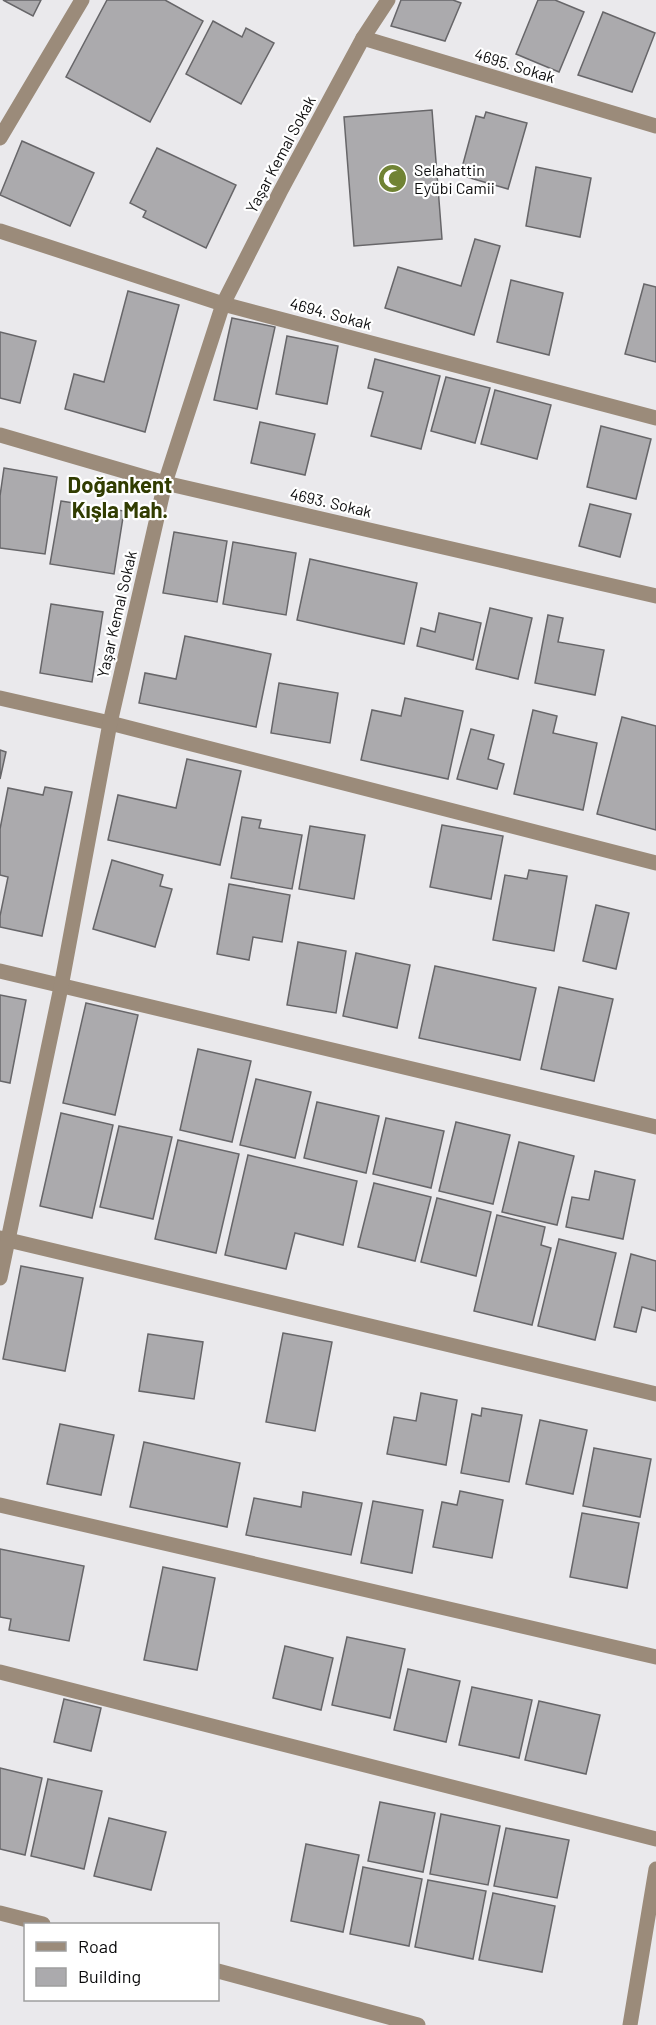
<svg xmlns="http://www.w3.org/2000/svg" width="656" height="2025" font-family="Barlow,sans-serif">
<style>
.building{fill:#abaaad;stroke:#676669;stroke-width:1.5}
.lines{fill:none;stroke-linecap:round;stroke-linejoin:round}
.minor{stroke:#9b8b7a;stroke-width:15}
.labels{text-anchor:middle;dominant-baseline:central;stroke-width:4.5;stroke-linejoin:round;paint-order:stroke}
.street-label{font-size:16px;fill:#0c0c0d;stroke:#fff}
.poi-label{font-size:16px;fill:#0c0c0d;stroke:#fff;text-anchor:start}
.district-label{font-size:22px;font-weight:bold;fill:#313c01;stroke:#fff}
</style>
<rect width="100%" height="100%" fill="#eae9ec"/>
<g class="building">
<path d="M3,0H41L33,16Z"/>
<path d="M107,0H165L203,21L150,122L66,77Z"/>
<path d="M401,0H453L461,3L445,41L391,26Z"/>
<path d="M538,0H555L584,12L559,72L516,54Z"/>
<path d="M603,12L655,33L632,92L578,75Z"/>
<path d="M213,21L242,37L246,28L274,43L241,104L186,74Z"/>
<path d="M432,110L442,239L354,246L344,117Z"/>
<path d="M486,112L527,123L508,189L460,175L476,116L484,118Z"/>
<path d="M22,141L94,173L70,226L0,195Z"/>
<path d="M157,148L236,185L206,248L143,217L146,211L130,203Z"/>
<path d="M536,167L591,178L580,237L526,226Z"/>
<path d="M475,239L500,246L474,335L385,308L398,267L461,286Z"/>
<path d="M511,280L563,293L549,355L497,342Z"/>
<path d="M644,284L656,287V362L625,354Z"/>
<path d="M128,291L179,305L145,432L65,409L74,374L104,382Z"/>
<path d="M232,318L275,327L257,409L214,400Z"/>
<path d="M0,332L36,341L20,403L0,398Z"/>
<path d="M287,336L338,346L327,404L276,394Z"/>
<path d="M375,359L440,376L421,449L371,436L383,392L368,388Z"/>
<path d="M446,377L490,388L475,443L431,431Z"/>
<path d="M495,390L551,405L537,459L481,444Z"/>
<path d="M260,422L315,434L305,475L251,463Z"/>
<path d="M601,426L651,439L636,499L587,487Z"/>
<path d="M4,468L57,477L45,554L0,548V496Z"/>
<path d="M61,501L124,511L114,574L50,564Z"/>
<path d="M590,504L631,514L620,557L579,546Z"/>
<path d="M174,532L227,541L217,602L163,593Z"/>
<path d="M233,542L296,553L286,615L223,604Z"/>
<path d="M310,559L417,583L404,644L297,620Z"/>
<path d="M51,604L103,612L92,682L40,673Z"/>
<path d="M490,608L532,618L518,679L476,669Z"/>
<path d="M439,613L481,623L473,660L417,646L421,628L435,632Z"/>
<path d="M548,615L563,618L558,642L604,650L595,695L535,683Z"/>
<path d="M185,636L271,654L256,727L139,703L145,673L176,679Z"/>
<path d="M279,683L338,693L330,743L271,733Z"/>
<path d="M405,698L463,711L448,779L361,760L372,710L401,716Z"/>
<path d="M533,710L557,716L553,733L597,743L583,810L514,794Z"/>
<path d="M622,717L656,726V830L597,814Z"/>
<path d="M471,729L494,735L488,759L504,764L497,789L457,779Z"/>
<path d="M0,750L6,752L0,779Z"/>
<path d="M187,759L241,771L220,865L108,840L118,795L176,808Z"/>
<path d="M45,787L72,792L42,936L0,927V916L8,877L0,875V829L8,788L43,795Z"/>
<path d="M242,817L261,820L259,828L302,835L292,889L231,878Z"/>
<path d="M442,825L503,836L491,899L430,887Z"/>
<path d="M310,826L365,835L354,899L299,889Z"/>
<path d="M112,860L163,875L160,886L172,889L155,947L93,929Z"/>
<path d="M529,870L567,876L554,951L493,940L505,875L527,879Z"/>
<path d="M229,884L290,895L282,942L253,937L249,960L217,954Z"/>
<path d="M596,905L629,913L616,969L583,961Z"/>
<path d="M298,942L346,951L336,1013L287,1005Z"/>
<path d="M356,953L410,965L397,1028L343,1016Z"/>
<path d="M435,966L536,988L520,1060L419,1038Z"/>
<path d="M559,987L613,999L594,1081L541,1069Z"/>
<path d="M0,995L26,1000L10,1083L0,1081Z"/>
<path d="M86,1003L138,1015L115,1115L63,1103Z"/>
<path d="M198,1049L251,1061L232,1142L180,1130Z"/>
<path d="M256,1079L311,1092L295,1158L240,1145Z"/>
<path d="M317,1102L379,1116L366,1173L304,1158Z"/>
<path d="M61,1113L113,1125L92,1218L40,1206Z"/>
<path d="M386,1118L444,1131L431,1188L373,1174Z"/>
<path d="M456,1122L510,1135L493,1204L439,1191Z"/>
<path d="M119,1126L172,1137L153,1219L100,1207Z"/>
<path d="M178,1140L239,1154L216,1253L155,1239Z"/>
<path d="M519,1142L574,1156L557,1225L502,1212Z"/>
<path d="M248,1155L357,1181L343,1245L295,1233L286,1269L225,1255Z"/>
<path d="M595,1171L635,1180L623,1239L566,1227L572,1197L589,1200Z"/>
<path d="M374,1183L431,1197L415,1261L358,1247Z"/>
<path d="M437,1198L491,1212L476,1276L421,1262Z"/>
<path d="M497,1215L545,1227L541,1245L551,1248L532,1325L474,1311Z"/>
<path d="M559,1239L616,1253L595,1340L538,1326Z"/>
<path d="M631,1254L656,1261V1311L642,1307L636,1332L614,1327Z"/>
<path d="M21,1266L83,1278L65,1371L3,1359Z"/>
<path d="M283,1333L332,1342L315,1431L266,1422Z"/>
<path d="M148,1334L203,1342L194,1399L139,1391Z"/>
<path d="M421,1393L457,1400L446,1465L387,1454L394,1417L416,1421Z"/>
<path d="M482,1408L522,1415L509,1482L461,1473L472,1414L481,1416Z"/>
<path d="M540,1420L587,1430L573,1494L526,1484Z"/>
<path d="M60,1424L114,1435L101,1495L47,1484Z"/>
<path d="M144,1442L240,1463L227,1527L130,1507Z"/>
<path d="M594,1448L651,1459L640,1517L583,1506Z"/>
<path d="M460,1491L503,1500L492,1558L433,1547L442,1502L457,1505Z"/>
<path d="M303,1492L362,1503L351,1555L246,1535L254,1498L301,1507Z"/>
<path d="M373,1501L423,1510L412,1573L361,1563Z"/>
<path d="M582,1513L639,1523L627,1588L570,1577Z"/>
<path d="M0,1549L84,1566L69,1641L9,1630L11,1619L0,1617Z"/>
<path d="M163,1567L215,1578L197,1670L144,1660Z"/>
<path d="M347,1637L405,1649L390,1718L332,1705Z"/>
<path d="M285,1646L333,1658L321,1710L273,1698Z"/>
<path d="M408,1669L460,1681L446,1742L394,1730Z"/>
<path d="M472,1687L532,1700L519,1758L459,1745Z"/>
<path d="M64,1699L101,1708L91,1751L54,1742Z"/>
<path d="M539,1701L600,1715L586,1774L525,1760Z"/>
<path d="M0,1768L42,1778L25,1855L0,1849Z"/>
<path d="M48,1779L102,1791L84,1869L31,1856Z"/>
<path d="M380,1802L435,1813L423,1872L368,1861Z"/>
<path d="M441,1814L500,1826L488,1885L430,1874Z"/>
<path d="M109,1818L166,1832L151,1890L94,1876Z"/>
<path d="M506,1828L569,1840L557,1898L494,1886Z"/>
<path d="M306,1844L359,1855L343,1932L291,1921Z"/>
<path d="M363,1867L422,1879L409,1946L350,1934Z"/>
<path d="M428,1880L486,1891L473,1959L415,1947Z"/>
<path d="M493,1893L555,1906L542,1972L479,1960Z"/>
</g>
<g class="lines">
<g class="minor">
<path d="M363,38L656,126"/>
<path d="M0,138L82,0"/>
<path d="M0,231L223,304L656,418"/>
<path d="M0,435L165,483L656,596"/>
<path d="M0,698L110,723L656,863"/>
<path d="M0,971L656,1127"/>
<path d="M0,1238L656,1394"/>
<path d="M0,1278L61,987L110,723L165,483L223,304L280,192L363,38L388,0"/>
<path d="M0,1505L656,1657"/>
<path d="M0,1672L656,1839"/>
<path d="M0,1913L43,1924"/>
<path d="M218,1971L418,2025"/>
<path d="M630,2025L656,1869"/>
</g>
</g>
<defs>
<symbol id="mosque-disc" viewBox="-11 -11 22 22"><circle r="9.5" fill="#708334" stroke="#fff"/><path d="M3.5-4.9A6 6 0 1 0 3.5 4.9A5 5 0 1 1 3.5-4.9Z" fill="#fff"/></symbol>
</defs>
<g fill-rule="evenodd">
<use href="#mosque-disc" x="376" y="162" width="33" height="33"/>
</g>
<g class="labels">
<g class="street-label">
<text transform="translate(515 65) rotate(17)">4695. Sokak</text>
<text transform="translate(280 154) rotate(-62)">Yaşar Kemal Sokak</text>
<text transform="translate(331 313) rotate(15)">4694. Sokak</text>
<text transform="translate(331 502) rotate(13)">4693. Sokak</text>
<text transform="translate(116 614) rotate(-77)">Yaşar Kemal Sokak</text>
</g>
<g class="poi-label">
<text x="414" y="169">Selahattin<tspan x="414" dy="18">Eyübi Camii</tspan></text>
</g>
<g class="district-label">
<text x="120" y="484">Doğankent<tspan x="120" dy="25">Kışla Mah.</tspan></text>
</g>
</g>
<rect x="24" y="1923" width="195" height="78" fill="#ffffff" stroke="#9e9e9e" stroke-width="1.5"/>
<rect x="36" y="1942" width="30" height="9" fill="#9b8b7a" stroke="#9e9e9e" stroke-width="1.5"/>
<text x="78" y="1953" font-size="18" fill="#0c0c0d">Road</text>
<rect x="36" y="1968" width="30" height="18" fill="#abaaad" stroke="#9e9e9e" stroke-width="1.5"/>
<text x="78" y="1983" font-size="18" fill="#0c0c0d">Building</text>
</svg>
